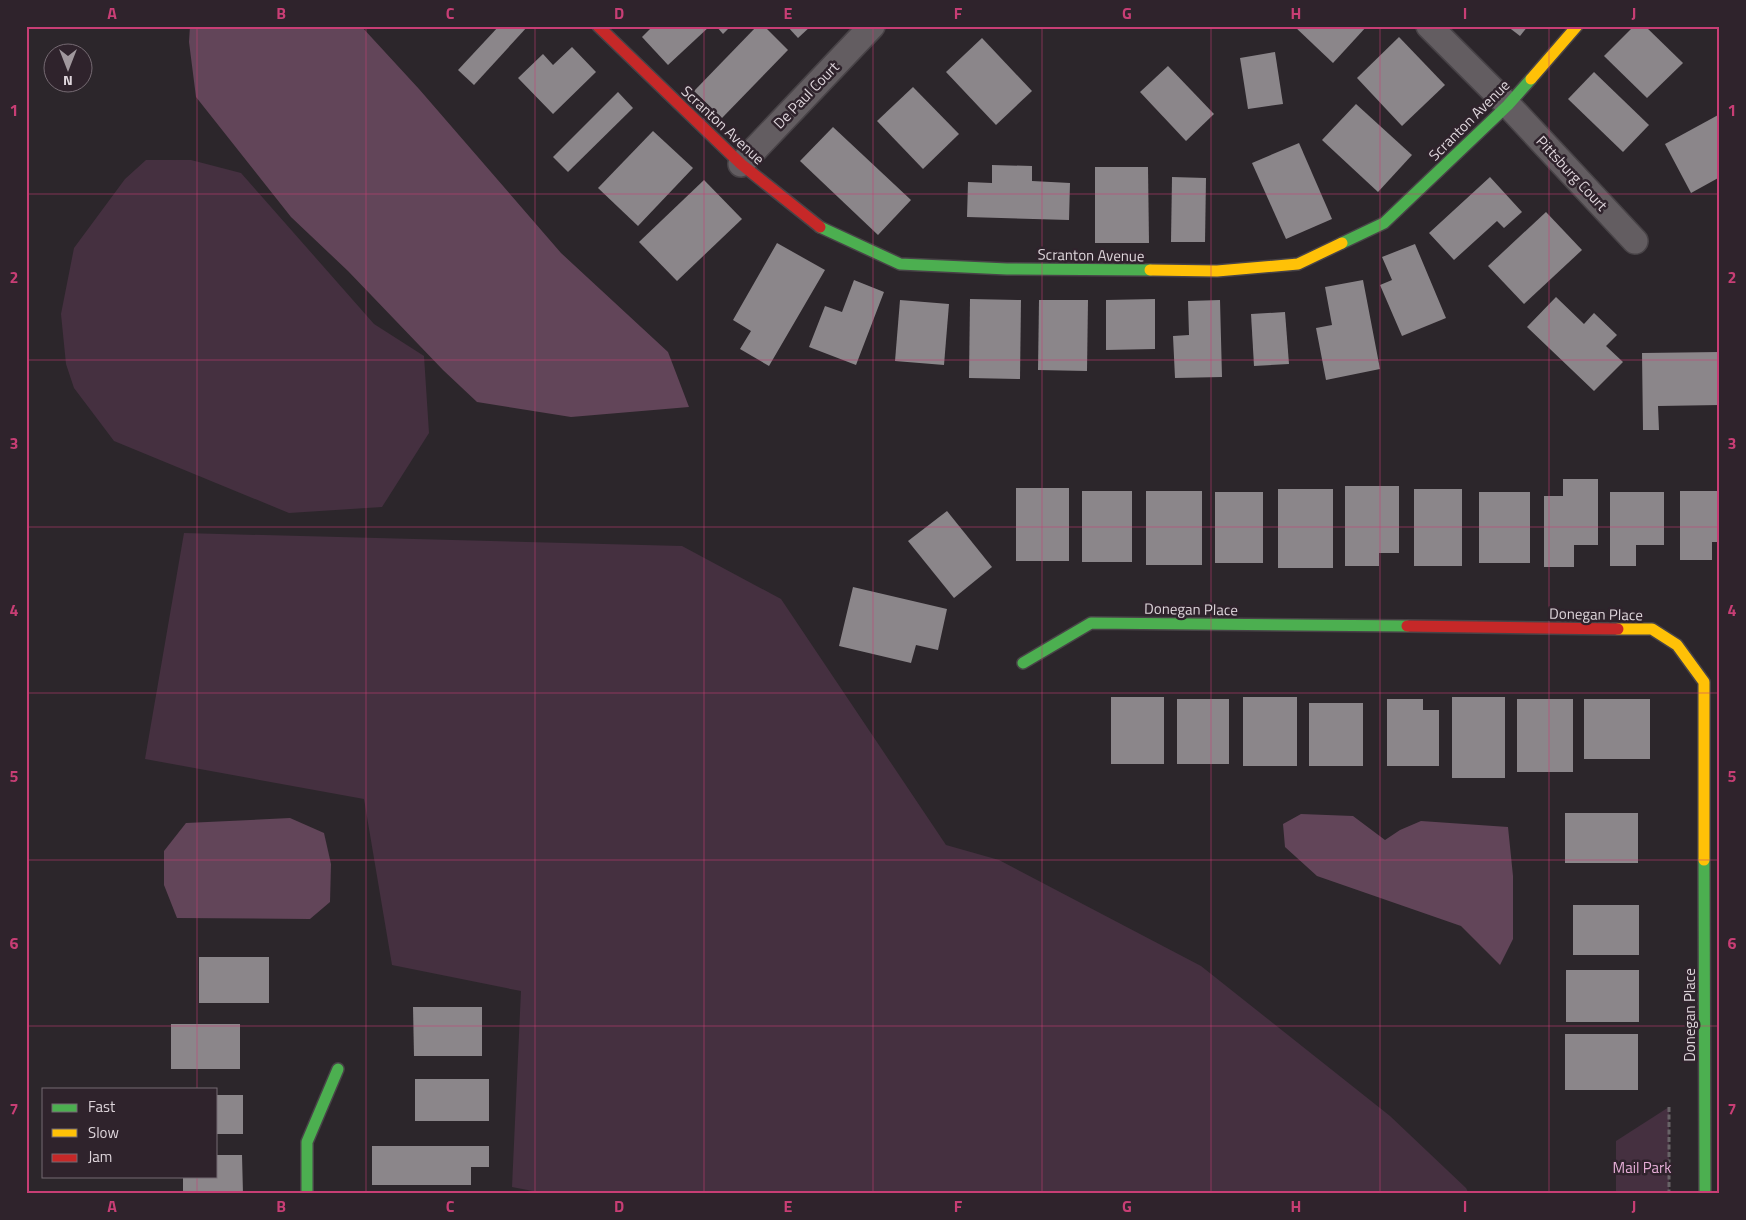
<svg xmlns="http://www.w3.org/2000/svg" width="1746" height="1220" font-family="'Titillium Web',sans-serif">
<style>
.green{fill:#453040}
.water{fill:#624559}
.building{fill:#8b868a}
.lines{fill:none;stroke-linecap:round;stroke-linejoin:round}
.street-casing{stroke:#484347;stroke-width:28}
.fast-casing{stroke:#484347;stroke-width:14}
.slow-casing{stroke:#484347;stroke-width:14}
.jam-casing{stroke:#484347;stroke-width:14}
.path{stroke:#686367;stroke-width:3;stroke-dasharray:5 2.5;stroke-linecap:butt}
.street{stroke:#635d61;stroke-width:25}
.fast{stroke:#4caf50;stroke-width:11}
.slow{stroke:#ffc107;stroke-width:11}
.jam{stroke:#c62828;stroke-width:11}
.grid{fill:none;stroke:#c83e75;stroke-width:1;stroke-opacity:0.55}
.labels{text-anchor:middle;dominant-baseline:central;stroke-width:5;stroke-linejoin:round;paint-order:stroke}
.street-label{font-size:15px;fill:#ded5db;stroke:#2f232c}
.park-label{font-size:15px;fill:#e5add6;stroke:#2f232c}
.neatline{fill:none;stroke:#c83e75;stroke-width:2}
.grid-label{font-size:16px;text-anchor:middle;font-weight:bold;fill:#c83e75}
</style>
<rect width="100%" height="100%" fill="#2c262b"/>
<g class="green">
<path d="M146,160H191L241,173L374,324L424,356L429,433L382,507L289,513L114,441L74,388L66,364L61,314L74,248L125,179Z"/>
<path d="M184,533L682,546L781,599L946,845L999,860L1201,966L1390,1116L1466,1188L1469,1194H548L512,1187L521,991L392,965L364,799L145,759Z"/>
<path d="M1669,1107V1194H1616V1141Z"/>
</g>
<g class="water">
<path d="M190,26H361L419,89L561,253L668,352L689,407L571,417L477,402L443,370L348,271L291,217L196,97L189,42Z"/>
<path d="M1301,814L1353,816L1385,840L1400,830L1421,821L1508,827L1513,876V939L1500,965L1461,926L1317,876L1285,847L1283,824Z"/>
<path d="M290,818L324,833L331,864L330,902L310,919L177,918L164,885V851L186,823Z"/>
</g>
<g class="building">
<path d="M499,26H528L474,85L458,70Z"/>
<path d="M653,26H710L668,65L642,37Z"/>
<path d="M716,26H731L723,34Z"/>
<path d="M757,26H764L788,50L722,118L694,91Z"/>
<path d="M787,26H811L798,38Z"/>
<path d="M1294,26H1367L1333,63Z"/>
<path d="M1507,26H1528L1520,36Z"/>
<path d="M1634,26H1645L1683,63L1647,98L1604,56Z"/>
<path d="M1399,37L1445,85L1402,126L1357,78Z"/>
<path d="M982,38L1032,91L996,125L946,72Z"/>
<path d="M572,47L596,72L553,114L518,78L543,54L553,65Z"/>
<path d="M1275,52L1283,104L1248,109L1240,58Z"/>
<path d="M1168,66L1214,114L1186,141L1140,92Z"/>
<path d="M1594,72L1649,125L1623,152L1568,99Z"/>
<path d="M913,87L959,134L923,169L877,121Z"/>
<path d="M618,92L633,108L568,172L553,157Z"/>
<path d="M1356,104L1412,155L1378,192L1322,140Z"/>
<path d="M1720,114V177L1691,193L1665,144Z"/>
<path d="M833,127L911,200L878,235L800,161Z"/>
<path d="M653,131L693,168L638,226L598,188Z"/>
<path d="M1299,143L1332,219L1286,239L1252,163Z"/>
<path d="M992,165L1032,166V181L1070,183L1069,220L967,217L968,182L992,183Z"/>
<path d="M1095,167H1148L1149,243H1095Z"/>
<path d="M1172,177L1206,178L1205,242H1171Z"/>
<path d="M1490,177L1522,212L1504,228L1497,221L1454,260L1429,233Z"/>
<path d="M704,180L742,219L677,281L639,242Z"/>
<path d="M1546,212L1582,250L1524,304L1488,266Z"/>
<path d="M777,243L825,270L769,366L740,349L751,331L733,320Z"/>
<path d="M1415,244L1446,318L1402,336L1380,285L1392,280L1382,257Z"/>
<path d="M854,280L884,292L856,365L809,347L825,306L842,312Z"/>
<path d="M1363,280L1380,369L1326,380L1316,328L1332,325L1325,287Z"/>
<path d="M1556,297L1584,324L1594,313L1617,335L1606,346L1623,362L1594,391L1527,327Z"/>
<path d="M970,299L1021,300L1020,379L969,378Z"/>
<path d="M1155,299V349L1106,350V300Z"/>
<path d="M900,300L949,304L944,365L895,361Z"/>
<path d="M1039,300H1088L1087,371L1038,370Z"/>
<path d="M1220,300L1222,377L1175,378L1173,336L1189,335L1188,301Z"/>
<path d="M1285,312L1289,364L1254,366L1251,314Z"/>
<path d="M1720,352V405L1658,406L1659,430H1643L1642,353Z"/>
<path d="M1563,479H1598V545H1574V567H1544V496H1563Z"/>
<path d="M1345,486H1399V553H1379V566H1345Z"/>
<rect x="1016" y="488" width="53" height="73"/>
<rect x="1278" y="489" width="55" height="79"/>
<rect x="1414" y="489" width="48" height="77"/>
<rect x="1082" y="491" width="50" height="71"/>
<rect x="1146" y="491" width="56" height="74"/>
<path d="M1680,491H1720V542H1712V560H1680Z"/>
<rect x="1215" y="492" width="48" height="71"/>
<rect x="1479" y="492" width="51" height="71"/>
<path d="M1610,492H1664V545H1636V566H1610Z"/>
<path d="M947,511L992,567L954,598L908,541Z"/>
<path d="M853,587L947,609L938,650L916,645L911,663L839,646Z"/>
<rect x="1111" y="697" width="53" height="67"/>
<rect x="1243" y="697" width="54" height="69"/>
<rect x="1452" y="697" width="53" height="81"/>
<rect x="1177" y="699" width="52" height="65"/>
<path d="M1387,699H1423V710H1439V766H1387Z"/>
<rect x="1517" y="699" width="56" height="73"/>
<rect x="1584" y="699" width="66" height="60"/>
<rect x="1309" y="703" width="54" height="63"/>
<rect x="1565" y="813" width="73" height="50"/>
<rect x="1573" y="905" width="66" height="50"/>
<rect x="199" y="957" width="70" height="46"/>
<rect x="1566" y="970" width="73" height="52"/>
<path d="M413,1007H482V1056H414Z"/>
<rect x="171" y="1024" width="69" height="45"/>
<rect x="1565" y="1034" width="73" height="56"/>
<rect x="415" y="1079" width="74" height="42"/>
<rect x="216" y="1095" width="27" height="39"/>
<path d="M372,1146H489V1167H471V1185H372Z"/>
<path d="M216,1155H242L243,1194H183V1176H216Z"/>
</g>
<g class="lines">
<defs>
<g id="street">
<path d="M1429,26L1508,105L1635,241"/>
<path d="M741,164L872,26"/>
</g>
<g id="fast">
<path d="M820,227L900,264L1007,269L1150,270"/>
<path d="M1342,243L1384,223L1508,105L1531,79"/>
<path d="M1023,663L1091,623L1407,626"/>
<path d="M1704,860L1705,1194"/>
<path d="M307,1194V1142L338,1069"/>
</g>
<g id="slow">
<path d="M1531,79L1577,26"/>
<path d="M1150,270L1217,271L1298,264L1342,243"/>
<path d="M1618,629H1652L1677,645L1704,682V860"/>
</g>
<g id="jam">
<path d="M598,26L741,164L820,227"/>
<path d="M1407,626L1618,629"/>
</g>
</defs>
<use href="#street" class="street-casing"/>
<use href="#fast" class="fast-casing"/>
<use href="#slow" class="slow-casing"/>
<use href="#jam" class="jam-casing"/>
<path class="path" d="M1669,1107V1194"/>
<use href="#street" class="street"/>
<use href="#fast" class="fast"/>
<use href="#slow" class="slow"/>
<use href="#jam" class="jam"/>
</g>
<path class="grid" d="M197,26V1089M366,26V1194M535,26V1194M704,26V1194M873,26V1194M1042,26V1194M1211,26V1194M1380,26V1194M1549,26V1194M26,194H1720M26,360H1720M26,527H1720M26,693H1720M26,860H1720M26,1026H1720M197,1176V1194"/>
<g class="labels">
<g class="street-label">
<text transform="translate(806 95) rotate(-46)">De Paul Court</text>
<text transform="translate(1469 120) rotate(-45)">Scranton Avenue</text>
<text transform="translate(723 125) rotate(43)">Scranton Avenue</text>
<text transform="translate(1572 173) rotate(47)">Pittsburg Court</text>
<text transform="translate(1091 255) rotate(1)">Scranton Avenue</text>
<text transform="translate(1191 609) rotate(1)">Donegan Place</text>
<text transform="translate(1596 614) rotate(1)">Donegan Place</text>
<text transform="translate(1689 1015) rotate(-90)">Donegan Place</text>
</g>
<g class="park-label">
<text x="1642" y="1167">Mail Park</text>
</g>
</g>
<rect width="1746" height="1220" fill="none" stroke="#2f232c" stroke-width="55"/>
<rect x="42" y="1088" width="175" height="90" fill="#2f232c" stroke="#756a72"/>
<rect x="52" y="1104" width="25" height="8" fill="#4caf50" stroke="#756a72"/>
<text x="88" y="1112" font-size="15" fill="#ded5db">Fast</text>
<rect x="52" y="1129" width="25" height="8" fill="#ffc107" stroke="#756a72"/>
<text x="88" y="1138" font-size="15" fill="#ded5db">Slow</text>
<rect x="52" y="1154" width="25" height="8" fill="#c62828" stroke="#756a72"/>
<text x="88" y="1162" font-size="15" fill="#ded5db">Jam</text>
<g transform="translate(68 68) rotate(180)"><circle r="24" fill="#2f232c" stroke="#756a72"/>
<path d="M0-4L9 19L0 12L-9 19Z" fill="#a0989d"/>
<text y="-8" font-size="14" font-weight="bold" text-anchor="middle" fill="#ded5db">N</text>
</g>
<rect x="28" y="28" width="1690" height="1164" class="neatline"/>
<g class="grid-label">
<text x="112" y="19">A</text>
<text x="281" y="19">B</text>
<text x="450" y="19">C</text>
<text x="619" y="19">D</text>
<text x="788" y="19">E</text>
<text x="958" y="19">F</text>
<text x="1127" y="19">G</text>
<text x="1296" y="19">H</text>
<text x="1465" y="19">I</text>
<text x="1634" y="19">J</text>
<text x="14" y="116">1</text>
<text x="1732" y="116">1</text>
<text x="14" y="283">2</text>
<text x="1732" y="283">2</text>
<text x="14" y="449">3</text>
<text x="1732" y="449">3</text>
<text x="14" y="616">4</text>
<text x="1732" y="616">4</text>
<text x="14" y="782">5</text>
<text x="1732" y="782">5</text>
<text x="14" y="949">6</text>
<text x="1732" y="949">6</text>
<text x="14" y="1115">7</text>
<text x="1732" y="1115">7</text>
<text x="112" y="1212">A</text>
<text x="281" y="1212">B</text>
<text x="450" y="1212">C</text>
<text x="619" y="1212">D</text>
<text x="788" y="1212">E</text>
<text x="958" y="1212">F</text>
<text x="1127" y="1212">G</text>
<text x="1296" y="1212">H</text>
<text x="1465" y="1212">I</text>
<text x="1634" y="1212">J</text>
</g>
</svg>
